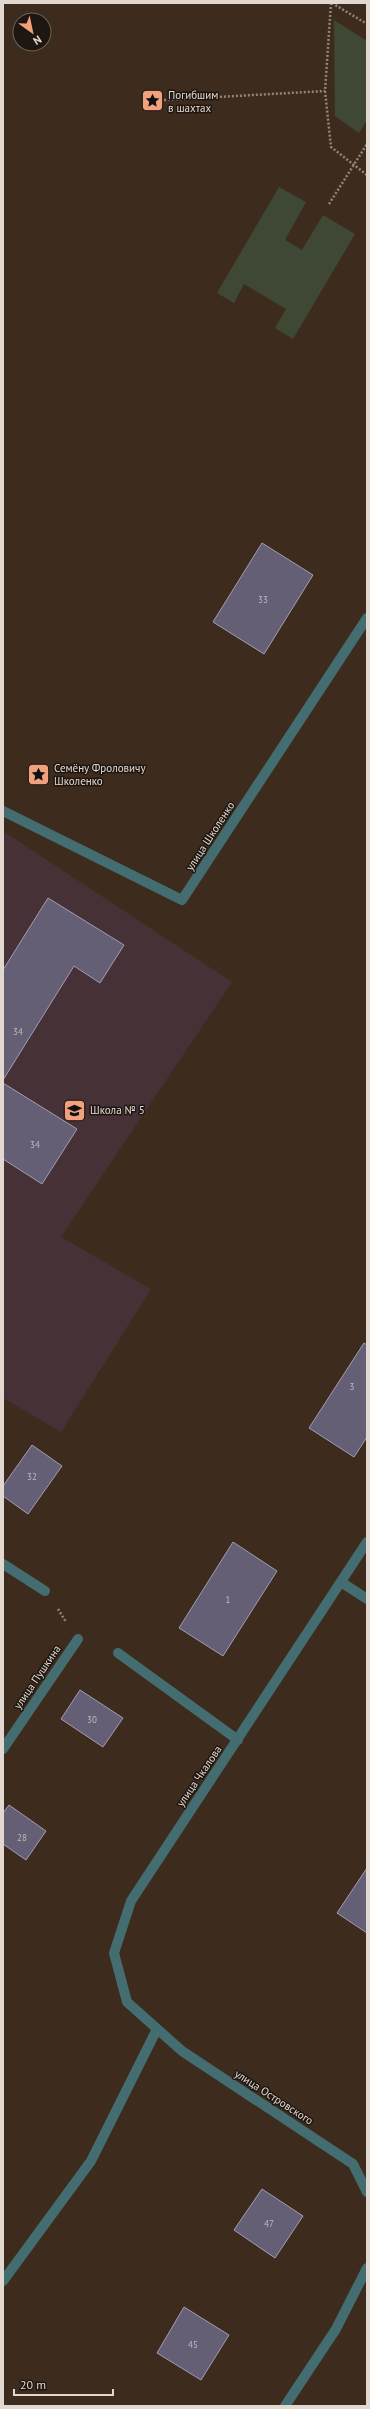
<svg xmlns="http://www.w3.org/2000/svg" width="370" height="2409" font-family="'PT Sans',sans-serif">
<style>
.education{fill:#453136}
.green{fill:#3e4835}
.building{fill:#645f75;stroke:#a29db5}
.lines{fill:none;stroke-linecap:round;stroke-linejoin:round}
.path{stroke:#93857a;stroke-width:2.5;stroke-dasharray:2 2;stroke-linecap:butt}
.minor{stroke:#436d70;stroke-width:10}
.labels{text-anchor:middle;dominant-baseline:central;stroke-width:3;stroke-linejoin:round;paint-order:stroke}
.number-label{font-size:9px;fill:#c3bab9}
.poi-label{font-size:11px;fill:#e3d8d0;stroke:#1e1610;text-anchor:start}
.street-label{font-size:11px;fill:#e3d8d0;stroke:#1e1610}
</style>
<rect width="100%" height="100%" fill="#3d2c1e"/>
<path class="education" d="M6,833L232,982L61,1237L151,1289L61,1432L3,1398V838Z"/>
<g class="green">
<path d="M334,20L367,41V120L359,133L335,116Z"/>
<path d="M279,187L306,202L285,240L302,250L323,215L355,234L293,339L275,328L286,309L244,284L234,303L217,293Z"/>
</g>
<g class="building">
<path d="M262,543L313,575L264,654L213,622Z"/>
<path d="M48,898L124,945L100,983L74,966L3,1080V970Z"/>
<path d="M3,1083L77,1129L42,1184L3,1159Z"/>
<path d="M364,1343L367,1345V1437L354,1457L309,1428Z"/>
<path d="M32,1445L62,1466L28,1514L3,1496V1486Z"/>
<path d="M233,1542L277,1571L223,1656L179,1628Z"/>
<path d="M80,1690L123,1718L103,1747L61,1719Z"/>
<path d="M9,1805L46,1831L26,1860L3,1844V1813Z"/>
<path d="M367,1868V1933L337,1913Z"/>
<path d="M262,2189L303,2216L275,2258L234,2230Z"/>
<path d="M184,2307L229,2335L201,2380L157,2353Z"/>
</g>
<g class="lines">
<g class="path">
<path d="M331,3L325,91L331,147L367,175"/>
<path d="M332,3L367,24"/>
<path d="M164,100L325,91"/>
<path d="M329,204L367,144"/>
<path d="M58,1609L66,1622"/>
</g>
<g class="minor">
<path d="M3,811L182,900L367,618"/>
<path d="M367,1542L131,1901L114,1953L127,2002L182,2051L353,2164L367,2192"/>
<path d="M3,1564L45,1591"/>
<path d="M341,1582L367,1599"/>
<path d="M118,1653L238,1740"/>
<path d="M3,1749L78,1639"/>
<path d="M3,2281L91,2161L157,2029"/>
<path d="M285,2406L336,2329L367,2268"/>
</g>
</g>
<defs>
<symbol id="sight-square" viewBox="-11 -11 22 22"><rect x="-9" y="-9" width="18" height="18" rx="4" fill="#f1a17d" stroke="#1e1610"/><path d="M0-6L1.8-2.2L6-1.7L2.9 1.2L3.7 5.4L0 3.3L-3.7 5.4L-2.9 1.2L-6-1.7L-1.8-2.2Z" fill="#111"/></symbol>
<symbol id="school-square" viewBox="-11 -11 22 22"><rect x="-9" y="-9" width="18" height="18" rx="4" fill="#f1a17d" stroke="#1e1610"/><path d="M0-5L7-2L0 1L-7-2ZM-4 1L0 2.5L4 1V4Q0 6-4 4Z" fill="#111"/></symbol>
</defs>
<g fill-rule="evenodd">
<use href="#sight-square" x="140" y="88" width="25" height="25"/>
<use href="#sight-square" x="26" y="762" width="25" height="25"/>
<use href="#school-square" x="62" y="1098" width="25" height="25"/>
</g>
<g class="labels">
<g class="number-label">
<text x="263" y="599">33</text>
<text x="18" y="1031">34</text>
<text x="35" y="1144">34</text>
<text x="352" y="1386">3</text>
<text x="32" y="1476">32</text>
<text x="228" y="1599">1</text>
<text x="92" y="1719">30</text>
<text x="22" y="1837">28</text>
<text x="269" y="2223">47</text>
<text x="193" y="2344">45</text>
</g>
<g class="poi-label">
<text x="168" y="95">Погибшим<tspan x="168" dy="13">в шахтах</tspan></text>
<text x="54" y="768">Семёну Фроловичу<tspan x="54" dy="13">Школенко</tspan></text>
<text x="90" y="1110">Школа № 5</text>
</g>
<g class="street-label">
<text transform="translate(210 836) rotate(-57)">улица Школенко</text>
<text transform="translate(37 1677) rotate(-56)">улица Пушкина</text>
<text transform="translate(199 1776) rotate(-56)">улица Чкалова</text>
<text transform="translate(274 2097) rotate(33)">улица Островского</text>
</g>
</g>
<rect width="370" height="2409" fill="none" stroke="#e3d8d0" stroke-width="8"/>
<g transform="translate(32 32) rotate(147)"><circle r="19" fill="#1e1610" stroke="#6d645d"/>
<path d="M0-3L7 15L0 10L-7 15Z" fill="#f1a17d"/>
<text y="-6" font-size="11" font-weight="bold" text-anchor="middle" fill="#e3d8d0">N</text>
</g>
<path d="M14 2389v6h99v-6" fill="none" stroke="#e3d8d0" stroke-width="2"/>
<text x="20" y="2389" font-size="12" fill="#e3d8d0" stroke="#1e1610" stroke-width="3" paint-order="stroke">20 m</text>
</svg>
